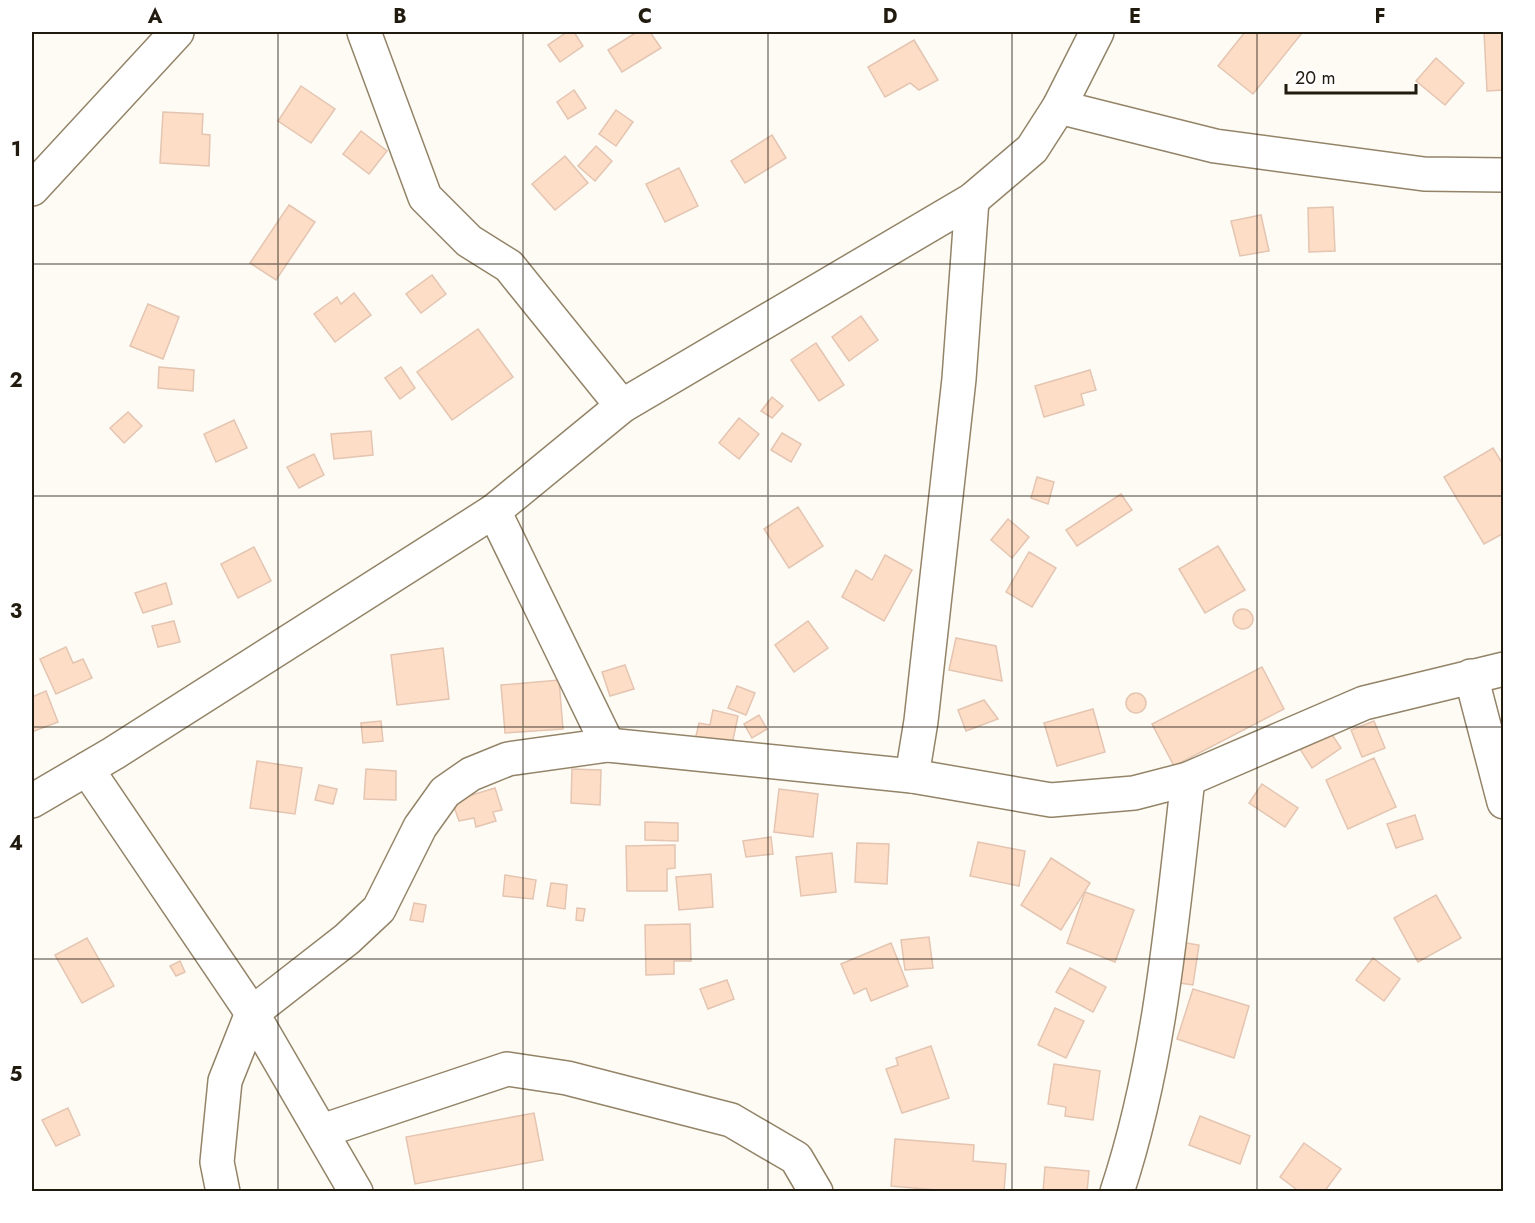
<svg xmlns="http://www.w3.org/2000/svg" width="1535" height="1223" font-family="Jost,sans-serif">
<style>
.building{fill:#feddc7;stroke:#e3c5b1;stroke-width:1.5}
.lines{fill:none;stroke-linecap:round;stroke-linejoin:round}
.street-casing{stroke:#938468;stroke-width:36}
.street{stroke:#fff;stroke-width:33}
.grid{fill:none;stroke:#201a0f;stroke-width:1.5;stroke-opacity:0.55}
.neatline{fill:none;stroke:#201a0f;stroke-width:2}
.grid-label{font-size:20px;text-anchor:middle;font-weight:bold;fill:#201a0f}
</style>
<rect width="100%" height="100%" fill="#fefbf5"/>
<g class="building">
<path d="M567,32H574L583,46L560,62L548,45Z"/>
<path d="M637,32H650L661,48L622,72L608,50Z"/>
<path d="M1245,32L1302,33L1253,94L1218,66Z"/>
<path d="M1484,32H1504V90L1487,91Z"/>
<path d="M914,40L938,80L919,90L910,83L885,97L868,67Z"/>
<path d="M1436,58L1464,83L1445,105L1416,81Z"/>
<path d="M301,86L335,109L311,143L278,121Z"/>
<path d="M574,90L586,108L568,119L557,102Z"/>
<path d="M616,110L633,122L616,146L599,134Z"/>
<path d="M163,112L203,114L202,134L210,135L209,166L160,163Z"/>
<path d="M361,131L387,151L369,174L343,154Z"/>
<path d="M772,135L786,158L745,183L731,161Z"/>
<path d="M596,146L612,161L595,181L578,166Z"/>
<path d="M565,156L588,183L555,210L532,184Z"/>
<path d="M679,168L698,206L665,222L646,184Z"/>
<path d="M289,205L315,222L276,280L250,263Z"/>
<path d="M1333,207L1335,251L1309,252L1308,208Z"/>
<path d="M1261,215L1269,251L1240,256L1231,221Z"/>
<path d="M432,275L446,294L421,313L406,294Z"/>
<path d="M354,293L371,315L335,342L314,314L337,297L341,304Z"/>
<path d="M148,304L179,317L163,359L130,346Z"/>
<path d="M861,316L878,340L849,361L832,337Z"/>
<path d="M478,329L513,377L452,420L417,372Z"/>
<path d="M816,343L844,385L819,401L791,360Z"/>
<path d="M159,367L194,370L193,391L158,388Z"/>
<path d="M401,367L415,388L400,399L385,378Z"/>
<path d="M1090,370L1096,390L1081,394L1084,405L1044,417L1035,386Z"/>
<path d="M772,397L783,406L772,418L761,411Z"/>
<path d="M128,412L142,426L124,443L110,428Z"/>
<path d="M739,418L759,434L739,459L719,443Z"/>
<path d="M234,420L247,448L216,462L204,434Z"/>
<path d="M371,431L373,455L334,459L331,434Z"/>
<path d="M782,433L801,444L791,462L771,450Z"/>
<path d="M1493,448L1504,466V533L1484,544L1444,477Z"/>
<path d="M314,454L324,475L299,488L287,467Z"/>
<path d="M1037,477L1054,482L1048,504L1031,498Z"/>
<path d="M1121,494L1132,510L1077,546L1066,530Z"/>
<path d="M798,507L823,546L789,568L764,529Z"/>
<path d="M1008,519L1029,537L1012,558L991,540Z"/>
<path d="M1218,546L1245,590L1205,613L1179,569Z"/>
<path d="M254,547L271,581L238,598L221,564Z"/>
<path d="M1029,552L1056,568L1032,607L1006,592Z"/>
<path d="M885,555L912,570L884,621L842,597L856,570L872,580Z"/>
<path d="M166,583L172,604L143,613L135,593Z"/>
<circle cx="1243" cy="619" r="10"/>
<path d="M174,621L180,642L158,647L152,626Z"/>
<path d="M808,621L828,648L794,672L775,645Z"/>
<path d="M956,638L996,646L1002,681L949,670Z"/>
<path d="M66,647L73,663L83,659L92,678L56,694L40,659Z"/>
<path d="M443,648L449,699L397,705L391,655Z"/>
<path d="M625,665L634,689L610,696L602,672Z"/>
<path d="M1262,667L1284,709L1174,766L1152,724Z"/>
<path d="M559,680L563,729L505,733L501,685Z"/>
<path d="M737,686L755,693L746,715L728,708Z"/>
<path d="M46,691L58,722L32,732V697Z"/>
<circle cx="1136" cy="703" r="10"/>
<path d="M984,700L998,719L966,731L958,710Z"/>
<path d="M1093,709L1105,752L1057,766L1044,723Z"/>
<path d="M713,710L738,716L731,749L695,740L699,723L710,725Z"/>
<path d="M759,715L767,729L752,738L744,724Z"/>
<path d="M381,721L383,741L363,743L361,723Z"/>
<path d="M1374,721L1385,748L1362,757L1351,730Z"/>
<path d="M1329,730L1341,748L1312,768L1300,749Z"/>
<path d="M1374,758L1396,807L1348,829L1326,780Z"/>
<path d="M257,761L302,768L295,814L250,808Z"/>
<path d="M366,769L396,771V800L364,799Z"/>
<path d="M572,769L601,770L600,805L571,803Z"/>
<path d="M1262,784L1298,808L1285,827L1249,803Z"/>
<path d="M319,785L337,789L333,804L315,800Z"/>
<path d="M495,788L502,810L493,812L496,821L476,827L474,818L459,821L452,801Z"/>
<path d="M779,789L818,794L813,837L774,832Z"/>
<path d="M1415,815L1423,839L1396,848L1387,824Z"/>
<path d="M645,822L678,823V841L645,840Z"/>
<path d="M771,837L773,854L746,857L743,841Z"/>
<path d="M978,842L1025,851L1019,886L970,876Z"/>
<path d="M857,843L889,844L887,884L855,882Z"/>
<path d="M675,845V868L667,869V891H627L626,846Z"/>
<path d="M832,853L836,892L801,896L796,857Z"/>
<path d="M1051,858L1090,883L1061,930L1021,905Z"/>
<path d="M711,874L713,907L679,910L676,877Z"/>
<path d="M505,875L536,880L533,899L503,896Z"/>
<path d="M551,883L567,885L565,909L547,906Z"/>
<path d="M1085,892L1134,910L1115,962L1067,943Z"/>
<path d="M1436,895L1461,938L1418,962L1394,918Z"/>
<path d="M414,903L426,905L423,922L410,920Z"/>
<path d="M577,908L585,909L583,921L576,920Z"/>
<path d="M690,924L691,961H674V974L646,975L645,925Z"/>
<path d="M929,937L933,968L905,970L901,940Z"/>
<path d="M87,938L114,986L82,1003L55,955Z"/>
<path d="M1180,942L1199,945L1193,985L1173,982Z"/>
<path d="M891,943L908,986L871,1001L866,988L854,994L841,964Z"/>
<path d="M1373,958L1400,979L1384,1001L1356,980Z"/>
<path d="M180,961L185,972L176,976L170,966Z"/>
<path d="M1070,968L1106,987L1093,1012L1056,992Z"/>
<path d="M727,980L734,999L708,1009L700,989Z"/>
<path d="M1193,989L1249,1006L1234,1058L1177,1039Z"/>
<path d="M1055,1008L1084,1021L1066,1058L1038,1045Z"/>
<path d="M931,1046L949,1098L902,1113L886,1069L898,1065L896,1058Z"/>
<path d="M1054,1064L1100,1071L1093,1120L1065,1116L1066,1107L1048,1104Z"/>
<path d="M68,1108L80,1135L56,1146L42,1120Z"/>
<path d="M534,1113L543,1160L415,1184L406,1137Z"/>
<path d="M1200,1116L1250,1136L1240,1164L1189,1145Z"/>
<path d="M895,1139L974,1145L973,1161L1006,1164L1004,1192H959L891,1186Z"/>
<path d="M1304,1143L1341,1169L1324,1192H1300L1280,1177Z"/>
<path d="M1045,1167L1089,1171L1087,1192H1043Z"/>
</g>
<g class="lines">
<defs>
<g id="street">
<path d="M364,32L425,197L469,241L509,266L622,406"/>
<path d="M1059,107L1215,146L1424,174L1504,175"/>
<path d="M32,189L177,32"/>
<path d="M494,511L608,745"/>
<path d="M1471,676L1504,802"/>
<path d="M87,769L252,1013L356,1192"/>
<path d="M912,776L921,721L959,379L972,200"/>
<path d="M32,801L114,753L494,511L622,406L972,200L1032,149L1059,107L1097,32"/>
<path d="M322,1131L507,1069L567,1078L731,1120L796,1158L816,1192"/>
<path d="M223,1192L217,1162L225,1081L252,1013L347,939L379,909L420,827L445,792L471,774L508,759L608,745L912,776L1051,800L1134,793L1188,779L1364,703L1504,669"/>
<path d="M1117,1192C1161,1059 1172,917 1188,779"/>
</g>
</defs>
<use href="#street" class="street-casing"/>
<use href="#street" class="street"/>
</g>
<path class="grid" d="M278,32V1192M523,32V1192M768,32V1192M1012,32V1192M1257,32V1192M32,264H1504M32,496H1504M32,727H1504M32,959H1504"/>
<rect width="1535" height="1223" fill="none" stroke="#ffffff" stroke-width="66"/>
<path d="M1286 84v9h130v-9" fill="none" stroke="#201a0f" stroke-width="3"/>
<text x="1295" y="84" font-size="18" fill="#201a0f" stroke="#ffffff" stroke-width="4.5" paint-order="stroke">20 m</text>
<rect x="33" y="33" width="1469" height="1157" class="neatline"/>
<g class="grid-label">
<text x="155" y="23">A</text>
<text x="400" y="23">B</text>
<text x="645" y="23">C</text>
<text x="890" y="23">D</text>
<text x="1135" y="23">E</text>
<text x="1380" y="23">F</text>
<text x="16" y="156">1</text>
<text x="16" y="387">2</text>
<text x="16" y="618">3</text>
<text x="16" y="850">4</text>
<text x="16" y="1081">5</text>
</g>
</svg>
